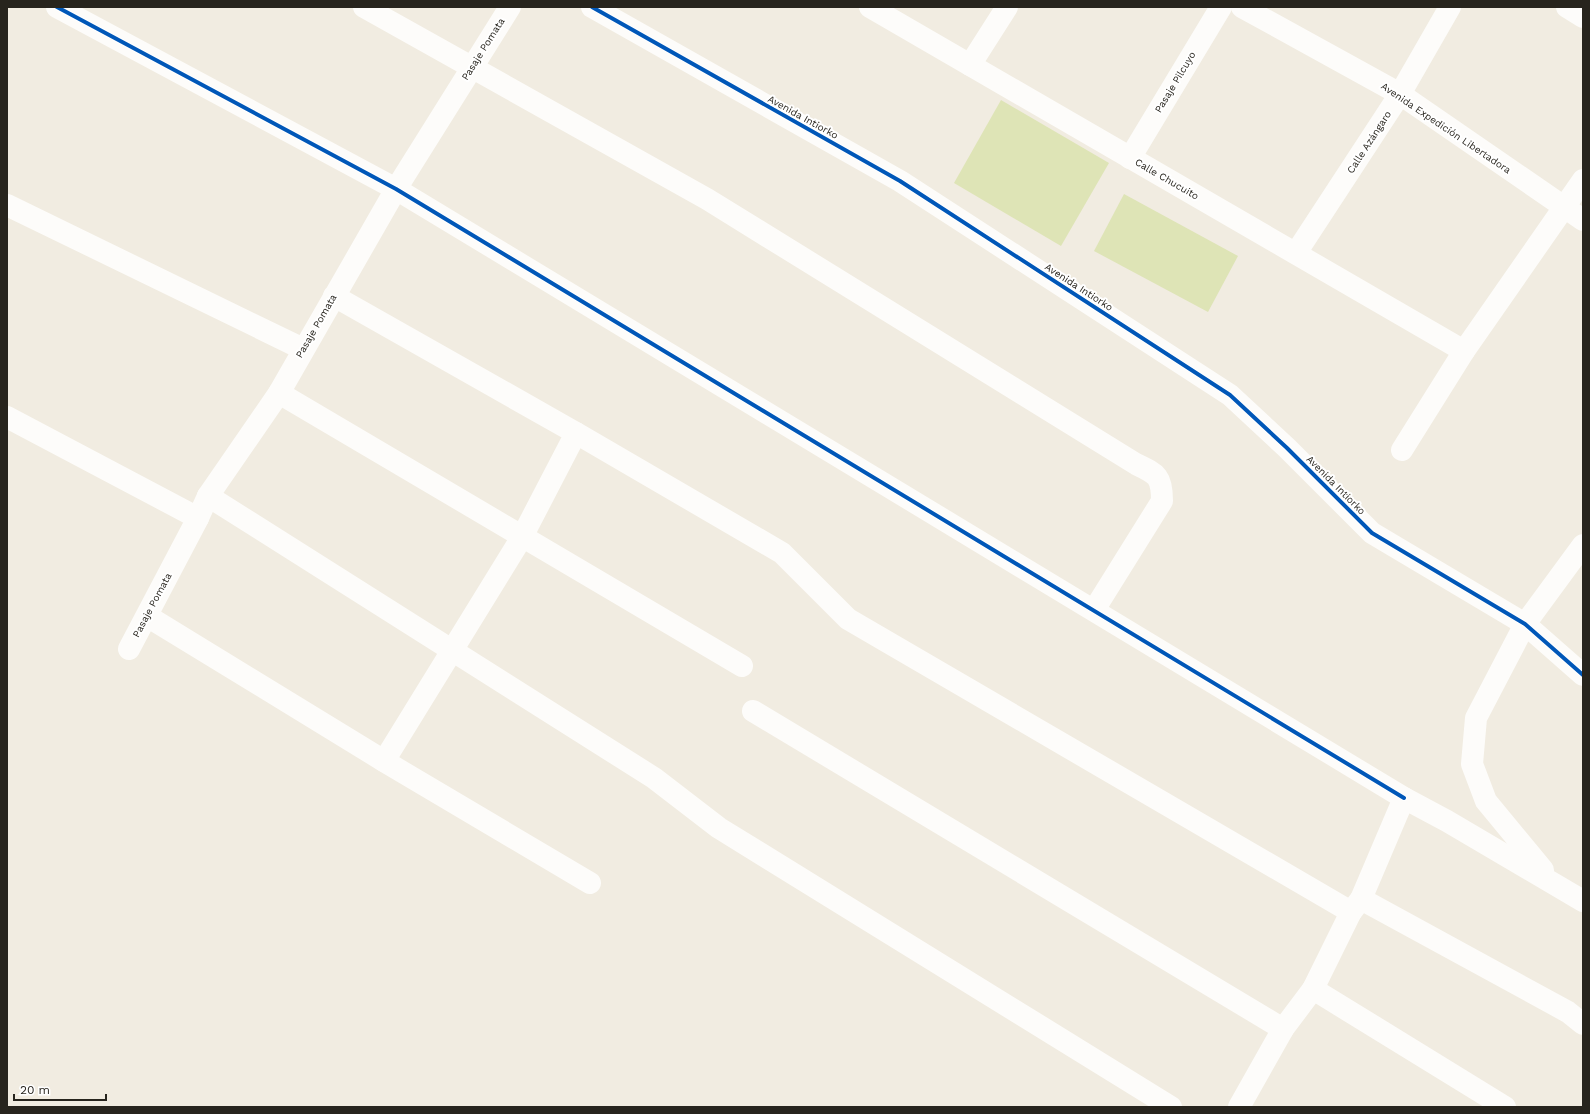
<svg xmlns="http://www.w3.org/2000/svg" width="1590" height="1114" font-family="'Work Sans',sans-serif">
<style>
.green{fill:#dee4b6}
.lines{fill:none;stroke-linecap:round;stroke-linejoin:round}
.minor{stroke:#fdfcfa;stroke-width:22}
.cycleway-casing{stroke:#fff;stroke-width:6}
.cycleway{stroke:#0057b8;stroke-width:4}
.labels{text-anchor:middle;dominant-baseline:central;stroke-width:4;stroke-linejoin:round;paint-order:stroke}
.street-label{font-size:10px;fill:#27241d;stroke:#fff}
</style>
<rect width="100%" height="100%" fill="#f1ece1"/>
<g class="green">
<path d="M1001,100L1109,163L1061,246L954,183Z"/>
<path d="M1124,194L1238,256L1208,312L1094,251Z"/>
</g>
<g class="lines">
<g class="minor">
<path d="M57,7L396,189L1404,798"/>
<path d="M364,7L707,199L1136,464C1157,474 1162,476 1162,501L1094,610"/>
<path d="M592,7L900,181L1230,395L1287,448L1372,533L1525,624L1583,675"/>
<path d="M870,7L1464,351"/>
<path d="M1242,7L1400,94L1583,220"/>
<path d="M1567,7L1583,17"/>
<path d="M970,65L1007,7"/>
<path d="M1130,158L1221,7"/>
<path d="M7,205L303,349"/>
<path d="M1296,253L1400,94L1450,7"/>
<path d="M334,296L576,433L522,537L384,761"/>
<path d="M279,393L742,666"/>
<path d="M7,417L198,518"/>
<path d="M576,433L782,553L848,619L1351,912"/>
<path d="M1402,450L1464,351L1583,180"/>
<path d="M208,496L654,778L719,828L1171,1107"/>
<path d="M147,616L384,761L590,883"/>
<path d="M129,649L198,518L208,496L279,393L396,189L510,7"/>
<path d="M753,711L1283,1029"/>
<path d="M1543,870L1486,801L1472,764L1476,718L1525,624L1583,545"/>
<path d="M1361,899L1568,1012L1583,1024"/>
<path d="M1313,989L1505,1107"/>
<path d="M1239,1107L1283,1029L1313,989L1351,912L1361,899L1404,798L1447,821L1583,901"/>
</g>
<defs>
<g id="cycleway">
<path d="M57,7L396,189L1404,798"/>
<path d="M592,7L900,181L1230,395L1287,448L1372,533L1525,624L1583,675"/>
</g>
</defs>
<use href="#cycleway" class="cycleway-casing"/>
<use href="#cycleway" class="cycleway"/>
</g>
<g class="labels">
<g class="street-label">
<text transform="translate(483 49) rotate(-58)">Pasaje Pomata</text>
<text transform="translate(1175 82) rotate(-59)">Pasaje Pilcuyo</text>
<text transform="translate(803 117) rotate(29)">Avenida Intiorko</text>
<text transform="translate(1446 128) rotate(34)">Avenida Expedición Libertadora</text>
<text transform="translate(1369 142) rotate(-57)">Calle Azángaro</text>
<text transform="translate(1167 179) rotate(30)">Calle Chucuito</text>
<text transform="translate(1079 287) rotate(33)">Avenida Intiorko</text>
<text transform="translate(316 326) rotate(-60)">Pasaje Pomata</text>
<text transform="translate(1336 485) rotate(45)">Avenida Intiorko</text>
<text transform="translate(152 605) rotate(-62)">Pasaje Pomata</text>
</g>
</g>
<rect width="1590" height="1114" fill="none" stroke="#27241d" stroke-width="16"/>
<path d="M14 1094v6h92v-6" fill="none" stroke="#27241d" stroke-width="2"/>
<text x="20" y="1094" font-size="12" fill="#27241d" stroke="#ffffff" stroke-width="3" paint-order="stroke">20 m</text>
</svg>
